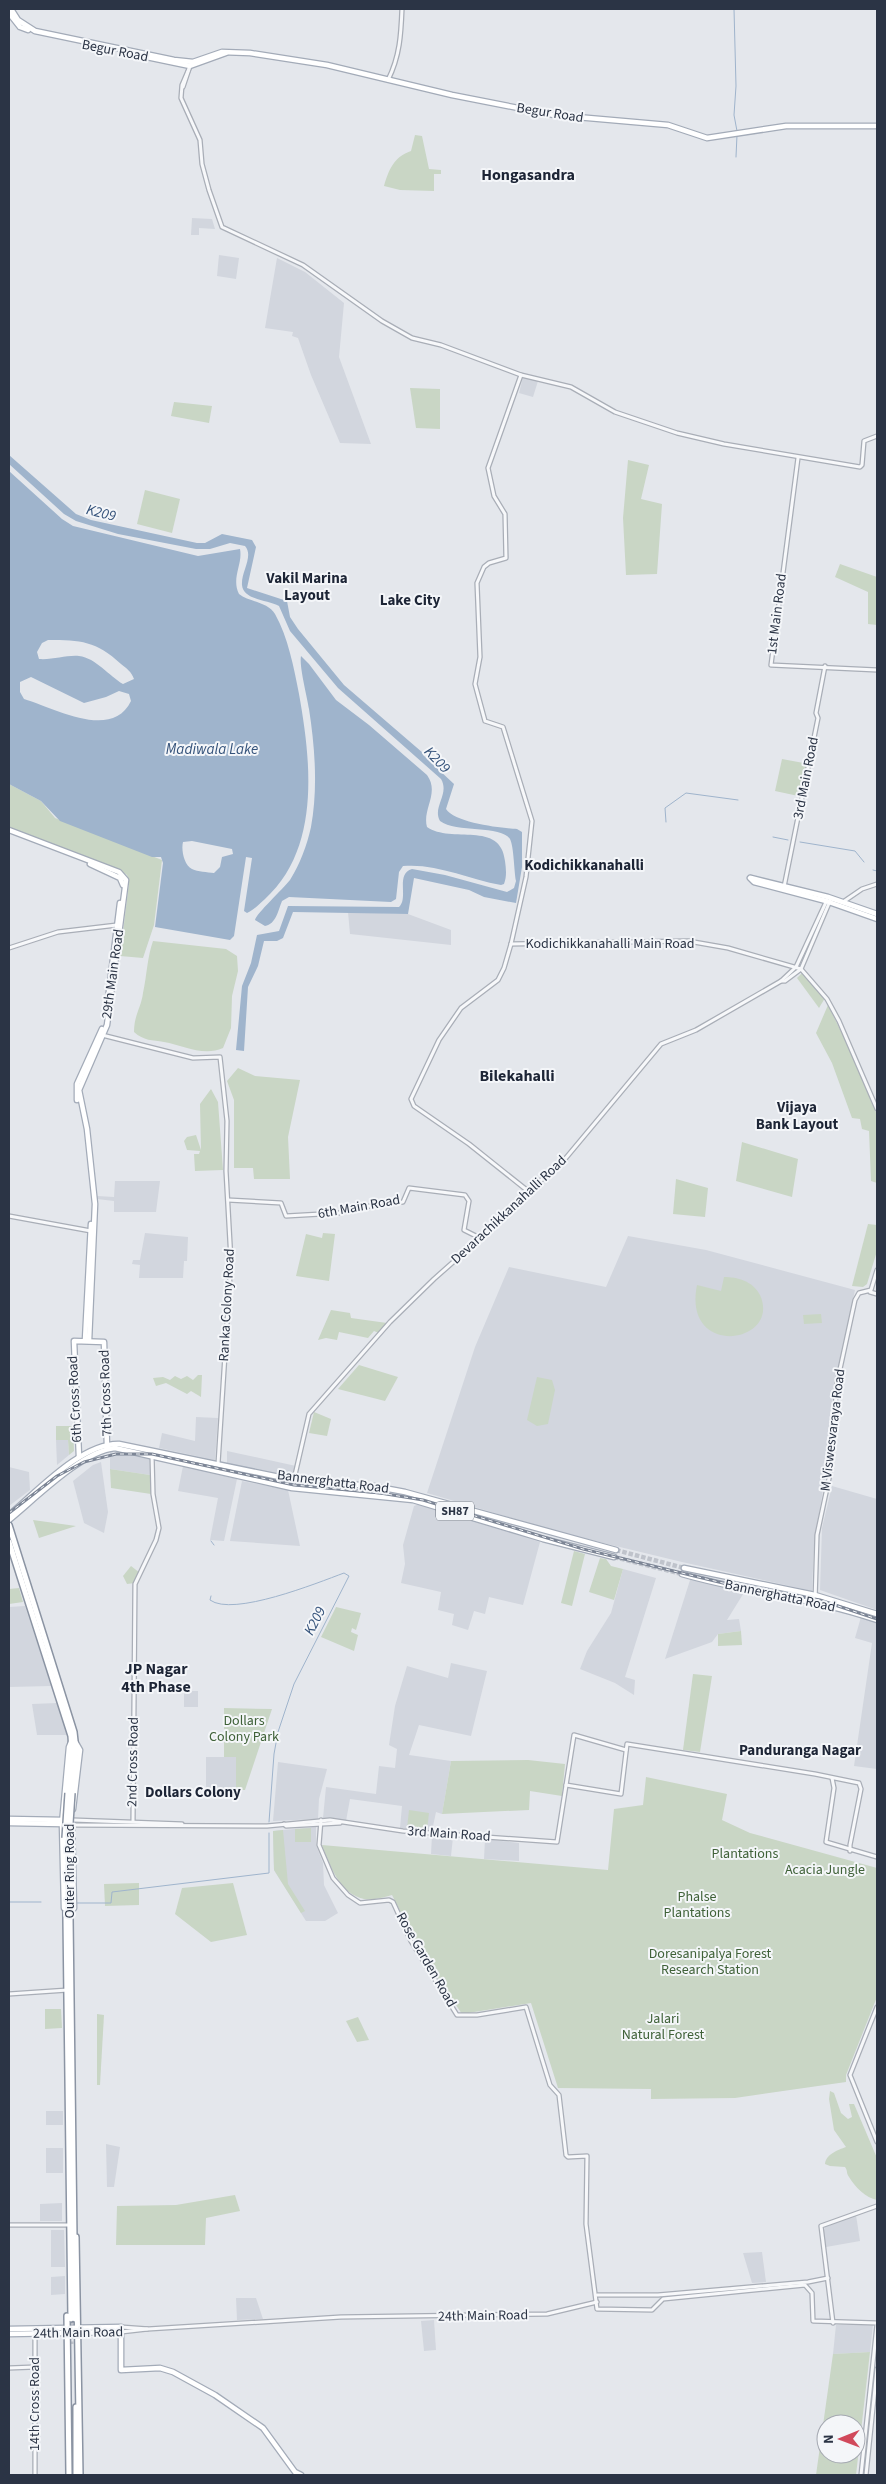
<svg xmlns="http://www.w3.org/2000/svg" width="886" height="2484" font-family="'Source Sans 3',sans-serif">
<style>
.built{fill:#d2d6de}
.green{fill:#c9d6c5;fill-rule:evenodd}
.water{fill:#9fb4cc;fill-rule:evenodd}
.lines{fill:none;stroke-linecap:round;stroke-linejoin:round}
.stream{stroke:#9fb4cc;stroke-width:1}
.major-tunnel{stroke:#bfc3cb;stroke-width:4.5;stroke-dasharray:4.5 2;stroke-linecap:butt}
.highway-tunnel{stroke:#bfc3cb;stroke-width:5;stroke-dasharray:5 2.5;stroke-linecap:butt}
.minor-casing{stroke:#a9aeb7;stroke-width:5.5}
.major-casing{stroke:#a3abb8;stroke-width:7}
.highway-casing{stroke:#8b94a3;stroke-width:8}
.minor{stroke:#f7f8fa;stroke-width:3}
.major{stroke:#fff;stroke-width:4.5}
.highway{stroke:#fff;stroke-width:5}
.rail-casing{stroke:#7d8696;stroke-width:3}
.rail{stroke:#f4f6f9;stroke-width:1;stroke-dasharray:4;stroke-linecap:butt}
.highway-bridge-casing{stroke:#8b94a3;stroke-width:8;stroke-linecap:butt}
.highway-bridge{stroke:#fff;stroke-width:5}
.labels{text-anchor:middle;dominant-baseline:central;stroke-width:4;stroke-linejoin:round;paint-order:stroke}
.shield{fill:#f4f6f9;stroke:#676e7b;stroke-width:1}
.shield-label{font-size:12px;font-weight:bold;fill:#2b3445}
.street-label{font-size:14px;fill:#2b3445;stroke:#f4f6f9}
.park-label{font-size:14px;fill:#3f6138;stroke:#f4f6f9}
.water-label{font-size:15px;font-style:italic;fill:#34527a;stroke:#f4f6f9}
.neighbourhood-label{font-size:15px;font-weight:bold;fill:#1d2536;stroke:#f4f6f9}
.quarter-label{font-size:16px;font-weight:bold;fill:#1d2536;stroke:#f4f6f9}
</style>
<rect width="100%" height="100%" fill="#e4e7ec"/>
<g class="built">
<path d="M192,218L212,219L215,229L199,228V235H191Z"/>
<path d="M219,255L239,258L236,279L217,276Z"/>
<path d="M277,258L305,272L344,303L339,357L371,444L340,443L311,375L298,338L292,336L293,332L265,328Z"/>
<path d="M523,377L538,381L533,397L519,393Z"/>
<path d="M348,912L408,914L451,930V945L350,934Z"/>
<path d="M115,1181H160L156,1212H114V1201L97,1199V1196L114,1197Z"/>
<path d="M145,1233L188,1237L187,1261H184L183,1278H139L140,1265L132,1264L133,1260H140Z"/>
<path d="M628,1236L706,1250L855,1290L831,1406L827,1465L814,1545L812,1591L682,1562L566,1534L427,1493L475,1347L509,1267L606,1287Z"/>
<path d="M196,1417L218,1418L215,1460L159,1448L162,1433L195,1441Z"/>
<path d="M56,1440H68L69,1455L57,1465Z"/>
<path d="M227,1451L296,1466L293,1478L227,1463Z"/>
<path d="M110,1452L150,1459V1475L110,1469Z"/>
<path d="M101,1462L108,1512L104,1533L84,1523L73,1481L93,1465Z"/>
<path d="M183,1466L237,1479L224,1541L210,1540L218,1498L178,1491Z"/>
<path d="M9,1467L29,1472L30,1490L9,1506Z"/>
<path d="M242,1481L288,1490L300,1546L230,1541Z"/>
<path d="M832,1486L877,1499V1610L820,1590L822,1528Z"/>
<path d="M419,1504L540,1542L523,1605L489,1597L485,1614L474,1611L468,1630L452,1625L454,1614L438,1610L441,1592L401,1583L405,1564L403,1545L414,1506Z"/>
<path d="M623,1569L656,1578L625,1677L635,1680L634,1695L615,1683L580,1669L587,1651L611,1613Z"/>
<path d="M691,1577L745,1591L727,1620L739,1619L741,1631L718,1634L712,1642L665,1659Z"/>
<path d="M25,1606L46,1670L51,1686L9,1687V1607Z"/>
<path d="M861,1617L877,1623V1769L854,1766L872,1643L855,1638Z"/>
<path d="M451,1663L487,1671L471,1736L419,1725L409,1755L451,1761L442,1814L436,1812L432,1831L400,1828L402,1806L350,1799L346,1821L323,1818L326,1787L376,1794L379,1766L395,1768L397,1749L389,1745L395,1706L407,1666L448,1678Z"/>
<rect x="184" y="1691" width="14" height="16"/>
<path d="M57,1703L67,1735H37L32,1704Z"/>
<rect x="206" y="1757" width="30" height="33"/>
<path d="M278,1762L327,1769L319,1799L318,1819L273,1821Z"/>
<path d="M316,1827V1845L323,1863L324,1885L338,1913L325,1921H306L274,1870L273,1831Z"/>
<path d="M432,1835L453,1837L451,1856L431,1854Z"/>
<path d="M485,1839L519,1843V1861L484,1859Z"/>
<rect x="46" y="2111" width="17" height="14"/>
<path d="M106,2144L120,2147L114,2187H107Z"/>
<rect x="46" y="2148" width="17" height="25"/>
<path d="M62,2203V2221H40V2204Z"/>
<path d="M856,2215L860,2241L826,2247L823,2233L825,2227Z"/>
<path d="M51,2230H64L65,2267H51Z"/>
<path d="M762,2252L766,2282L752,2283L743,2253Z"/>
<path d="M65,2276V2294L51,2295V2277Z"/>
<path d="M236,2298H256L263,2319L237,2320Z"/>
<path d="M434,2320L436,2350L424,2351L421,2321Z"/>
<path d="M873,2324L870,2352L833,2354L836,2325Z"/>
</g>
<g class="green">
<path d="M415,135L422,136L429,169L441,170V174H434V191L400,190L384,186C389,169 394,157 411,151Z"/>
<path d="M410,388L440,389V429L416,428Z"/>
<path d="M174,402L212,406L209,423L171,416Z"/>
<path d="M628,460L649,465L641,499L662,504L657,574L626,575L623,518Z"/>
<path d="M145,490L180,499L172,533L137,524Z"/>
<path d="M840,564L877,577V625L868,624V592L835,577Z"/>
<path d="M782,759L809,764L803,797L775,791Z"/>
<path d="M9,784L41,801L55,818L162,860L154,925L143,958L120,956L129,883L127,875L121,871L9,828Z"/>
<path d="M153,941L226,949L237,956L238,971L232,996L231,1028L223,1048C203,1057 183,1045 164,1042C152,1040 144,1041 134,1032C134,1015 141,1008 143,993C147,975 147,958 153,941Z"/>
<path d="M802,973L825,998L819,1008L797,978Z"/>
<path d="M828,1005L857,1064L877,1115V1183L871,1181L869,1131L862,1129L860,1119L852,1118L832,1063L816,1033Z"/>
<path d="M238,1068L255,1076L300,1080L288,1137L290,1179H254L253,1168H234V1100L227,1081Z"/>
<path d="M211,1089L218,1102L223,1170L195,1171L194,1154H199L200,1151L187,1150L184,1141L187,1137L196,1135L201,1150L200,1104Z"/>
<path d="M742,1142L798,1159L792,1197L736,1181Z"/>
<path d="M676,1179L708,1188L705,1217L673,1214Z"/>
<path d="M868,1224L877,1225V1251L867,1284L863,1287L852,1286Z"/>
<path d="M323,1233L335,1234L329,1281L296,1276L306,1234L322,1238Z"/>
<path d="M724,1277C737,1277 753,1281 760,1295C782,1344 682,1359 697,1285L721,1291Z"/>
<path d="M331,1310L350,1313L351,1318L387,1323L379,1333L374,1331L368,1338L339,1332L337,1340L326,1338L318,1340Z"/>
<path d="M821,1314L822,1323L804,1324L803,1315Z"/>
<path d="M359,1365L398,1377L385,1401L338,1389Z"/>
<path d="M198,1375H202L201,1397L191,1391L187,1394L166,1383L156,1386L153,1378L163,1377L170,1380L175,1376L181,1379L187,1376L193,1380Z"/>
<path d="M537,1377L552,1380L555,1390L548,1424L537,1426L527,1420Z"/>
<path d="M314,1412L331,1419L327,1436L309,1433Z"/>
<path d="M56,1426H73L74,1451L69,1455L68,1440H56Z"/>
<path d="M110,1469L150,1475L151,1494L111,1488Z"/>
<path d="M33,1520L76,1526L39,1538Z"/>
<path d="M574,1551L585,1554L572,1606L561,1603Z"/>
<path d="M600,1558L606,1559L611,1566L623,1569L614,1600L589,1592Z"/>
<path d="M131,1566L140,1573L135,1583L127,1584L123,1576Z"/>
<path d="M19,1588L23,1602L9,1604V1589Z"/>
<path d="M336,1607L361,1613L356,1630L352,1628L351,1632L358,1635L354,1651L321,1637Z"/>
<path d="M741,1631L742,1645L718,1646V1634Z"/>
<path d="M693,1674L712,1676L700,1752L683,1750Z"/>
<path d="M224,1708L272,1709L245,1790H236V1757H224Z"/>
<path d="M528,1760L565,1764L562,1796L530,1791L529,1810L442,1814L451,1761Z"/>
<path d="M646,1777L727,1794L722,1820L750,1833L877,1868V1997L846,2075V2082L735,2098L651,2099V2089L558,2088L531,2003L462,2014L423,1956L392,1895C384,1897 372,1901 364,1899C340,1894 330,1866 322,1845L608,1870L614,1809L643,1805Z"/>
<path d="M409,1810L429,1813L427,1830L407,1828Z"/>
<path d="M311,1828V1842H295V1829Z"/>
<path d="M283,1830L288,1884L305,1911L301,1913L274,1870L273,1831Z"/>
<path d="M139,1883V1905L105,1906L104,1884Z"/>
<path d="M233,1883L247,1935L211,1942L175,1914L182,1888Z"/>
<path d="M45,2009H61L62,2028L45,2029Z"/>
<path d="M97,2014L104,2015L100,2085H97Z"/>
<path d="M358,2017L369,2040L357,2042L346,2021Z"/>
<path d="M830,2091L834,2093L841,2113L848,2119L852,2117L849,2104H854L877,2158V2200C866,2198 855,2187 849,2177C846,2173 848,2171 845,2167L830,2166L825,2164C826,2154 838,2150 846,2147L834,2130L829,2099Z"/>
<path d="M235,2195L240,2211L206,2218L205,2245H116L117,2206L176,2205Z"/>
<path d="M870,2352L856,2475H816L833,2354ZM826,2424H856V2454H826Z"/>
</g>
<g class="water">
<path d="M9,455L76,514L91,520L197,543H205L222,534L252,540L256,547L247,588L287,601L290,617L298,629L344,685L423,753V755L454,784L446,809C455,823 501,828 517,829L522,832V867L516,903L484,897L469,890L414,878L408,914L293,912L283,938L277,941H264L258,966L248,987L244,1051L236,1050L242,986L251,963L257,935L279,931L288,906L399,907C409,898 395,874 412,869L445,875L507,892L514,888L516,881C514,871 514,847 510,839C501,825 456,833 440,821C432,807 450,794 441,779L338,688L290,631L279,606C268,600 243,600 242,585C241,572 254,556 245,546L230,543L210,549H196L118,534L76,521L64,514L9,464Z"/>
<path d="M9,471L62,519L73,526L198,556L240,549C243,564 231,578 239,594C249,602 268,602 275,614C288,637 294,668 299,694C311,761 321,848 265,899C259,904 254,910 247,913L244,911L252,858L246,857L234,936L230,940L155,927L163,863L161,857H152L60,821L41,801L9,784ZM48,640C81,640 96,641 121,664C127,669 131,671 134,679L123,684C109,676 96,658 79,656C66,655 53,660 39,659L37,652L42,643ZM31,677L84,703L106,697L119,691L129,694L131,701C112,741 54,708 24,699L20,692V682ZM192,841L232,849L233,854L222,857L220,867L214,873C207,872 198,872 192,869C184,865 181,850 183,842Z"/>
<path d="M301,656L309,664L336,700L369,725L427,775C440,793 422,809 427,827C451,844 501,820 505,861C506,869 507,876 504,884L501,885C468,879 436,863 403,866L399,872L396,899L391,902L289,897L282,901C278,911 276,924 265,926L255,920C256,914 283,889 290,880C300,864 307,845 311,827C318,789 315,747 309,709C307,696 299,666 301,656Z"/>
</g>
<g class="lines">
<g class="stream">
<path d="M734,9L736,86L734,115L737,131"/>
<path d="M736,157L737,135"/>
<path d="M666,822L665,808L686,793L738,800"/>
<path d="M773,837L788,840"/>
<path d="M800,842L855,851L864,862"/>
<path d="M873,870L877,871"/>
<path d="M211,1541L214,1545"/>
<path d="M211,1596L210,1600C233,1617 317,1583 344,1573L349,1576L294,1684L278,1732L274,1754L269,1822"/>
<path d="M9,1902H41"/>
<path d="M77,1903H111L112,1892L269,1873V1833"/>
</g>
<g class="major-tunnel">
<path d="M616,1550L684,1568"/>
<path d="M614,1557L682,1574"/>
</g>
<path class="highway-tunnel" d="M71,2319V2344"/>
<defs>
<g id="minor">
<path d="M191,64L182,85L181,98L200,140L202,164L209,190L222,227L303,265L382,321L412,338L441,345L521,375L571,387L615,412L677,433L724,444L860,467L862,465L864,441L877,436"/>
<path d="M388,80C400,56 401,34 402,9"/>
<path d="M183,87L189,69"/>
<path d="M521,375L488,468L494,496L505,514L506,558L489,563L484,567L477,583L480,657L475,684L485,721L503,727L532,821L526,877L511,944L504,968L498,980L461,1008L439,1040L411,1099L414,1106L469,1144L528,1191"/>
<path d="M798,458L771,665L877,670"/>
<path d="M784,887L818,718L816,713L825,666"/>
<path d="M843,902L862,889L877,884"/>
<path d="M511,944L688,941L728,948L801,969L827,999L839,1021L877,1109"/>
<path d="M9,948L58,932L117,925"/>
<path d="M781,981L796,967L827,900"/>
<path d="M102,1035L193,1058L220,1057L227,1121L226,1171L231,1261L218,1464"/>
<path d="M228,1200L281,1203L286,1216L339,1213L354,1208L403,1202L409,1188L465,1195L469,1201L464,1230L480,1238"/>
<path d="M9,1216L91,1231"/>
<path d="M870,1292L877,1294"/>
<path d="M292,1488L309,1414L390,1322L434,1279L495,1225L526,1192L560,1165L661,1044L696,1030L781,981H785L801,969L830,901"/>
<path d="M815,1602L817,1535L830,1474L837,1383L855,1300L859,1293L871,1290L877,1270"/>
<path d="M832,1778L834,1788L826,1842L877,1857"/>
<path d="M566,1785L621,1794L627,1744L815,1774L859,1783L861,1789L850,1845V1851"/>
<path d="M73,1820L182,1824"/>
<path d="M321,1820L319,1845L333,1878L348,1895L360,1903L389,1900L393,1902L411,1941L457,2015H477L526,2007L550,2085L559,2095L566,2155L568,2157L587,2156L586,2224L597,2309L652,2310L663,2299L805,2285L812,2293L813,2321L877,2323"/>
<path d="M133,1821L135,1584L156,1540L159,1528L153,1494L152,1455"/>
<path d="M284,1824L286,1826L340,1823"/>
<path d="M72,1825L267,1826L330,1820L403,1831L557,1842L574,1735L626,1750"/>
<path d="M9,1994L68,1990"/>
<path d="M877,2007L850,2075L877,2142"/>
<path d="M9,2225H69"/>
<path d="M597,2295H658L808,2282L828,2278"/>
<path d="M833,2323L821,2226L877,2206"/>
<path d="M121,2327L148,2329L341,2317L547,2314L597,2302"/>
<path d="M121,2332L147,2329"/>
<path d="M35,2333V2475"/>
<path d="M9,2368L35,2367"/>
<path d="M861,2475L877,2325"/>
<path d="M866,2475L877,2369"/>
</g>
<g id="major">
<path d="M11,9L18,20L35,31L174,60L193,62L222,52L250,53L327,65L452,95L554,115L668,125L707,138L786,126H877"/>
<path d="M9,13L20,27L28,30"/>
<path d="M142,56L190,66L226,53"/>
<path d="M9,830L119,872L126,880L107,1025L79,1090L87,1129L95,1204L89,1341"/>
<path d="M90,864L120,878L123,885"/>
<path d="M750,878L754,882L826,901L877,919"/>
<path d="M751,878L828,897L877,914"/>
<path d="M108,999L120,903"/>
<path d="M77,1100V1084L102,1029"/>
<path d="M85,1340L91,1224"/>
<path d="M79,1457L74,1341L104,1342L107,1447"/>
<path d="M9,1515C37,1492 81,1443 119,1444L294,1480L373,1486L405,1492L616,1550"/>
<path d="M9,1520C35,1499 82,1451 115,1448L292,1488L413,1500L543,1539L614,1557"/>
<path d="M684,1568L815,1595L877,1614"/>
<path d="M682,1574C747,1593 814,1598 877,1620"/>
<path d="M73,1809L80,1750L76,1743"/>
<path d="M9,1819L64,1820"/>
<path d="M9,1823L62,1824"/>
<path d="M64,1908L62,1824L69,1747L71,1742"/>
<path d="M70,1913L74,1908L72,1822"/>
<path d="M9,2329L121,2327V2370L160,2368L173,2372L215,2395L263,2428L295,2472L301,2475"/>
<path d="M9,2334L121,2332"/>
</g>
<g id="highway">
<path d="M9,1525L74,1732L76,1750L72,1793"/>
<path d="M9,1542L71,1736L72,1750L68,1793"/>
<path d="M65,1838L71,2319"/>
<path d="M69,1838L75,2319"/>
<path d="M76,2237L80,2475"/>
<path d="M67,2316L69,2475"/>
<path d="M76,2407V2475"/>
</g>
</defs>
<use href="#minor" class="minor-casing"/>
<use href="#major" class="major-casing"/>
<use href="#highway" class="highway-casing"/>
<use href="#minor" class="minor"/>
<use href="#major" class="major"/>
<use href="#highway" class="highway"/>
<defs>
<path id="rail" d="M9,1513L57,1476L84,1462L116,1454H152L294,1485L380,1493L423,1500L583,1549L727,1584L820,1600L877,1619"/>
</defs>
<use href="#rail" class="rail-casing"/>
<use href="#rail" class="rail"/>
<defs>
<g id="highway-bridge">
<path d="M65,1838L68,1793"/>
<path d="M69,1838L72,1793"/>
</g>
</defs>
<use href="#highway-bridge" class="highway-bridge-casing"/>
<use href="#highway-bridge" class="highway-bridge"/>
</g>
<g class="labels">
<rect class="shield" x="436" y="1501.5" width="38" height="19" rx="4"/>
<g class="shield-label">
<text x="455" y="1511">SH87</text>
</g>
<g class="street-label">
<text transform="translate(115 51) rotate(11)">Begur Road</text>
<text transform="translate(550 113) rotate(9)">Begur Road</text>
<text transform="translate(777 614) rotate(-83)">1st Main Road</text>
<text transform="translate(806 778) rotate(-79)">3rd Main Road</text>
<text x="610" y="944">Kodichikkanahalli Main Road</text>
<text transform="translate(113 974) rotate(-82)">29th Main Road</text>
<text transform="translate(359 1207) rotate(-10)">6th Main Road</text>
<text transform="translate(509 1210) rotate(-43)">Devarachikkanahalli Road</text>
<text transform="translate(227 1305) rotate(-87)">Ranka Colony Road</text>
<text transform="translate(106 1393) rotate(-92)">7th Cross Road</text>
<text transform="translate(75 1399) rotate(-93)">6th Cross Road</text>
<text transform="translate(833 1430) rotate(-83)">M Viswesvaraya Road</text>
<text transform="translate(333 1482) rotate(7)">Bannerghatta Road</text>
<text transform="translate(780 1596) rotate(12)">Bannerghatta Road</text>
<text transform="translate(133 1762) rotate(-89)">2nd Cross Road</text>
<text transform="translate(449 1834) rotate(4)">3rd Main Road</text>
<text transform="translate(70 1871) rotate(-90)">Outer Ring Road</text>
<text transform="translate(426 1960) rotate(60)">Rose Garden Road</text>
<text transform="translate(483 2316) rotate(-1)">24th Main Road</text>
<text transform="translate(78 2333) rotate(-1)">24th Main Road</text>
<text transform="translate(35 2404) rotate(-90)">14th Cross Road</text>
</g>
<g class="park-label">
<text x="244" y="1721">Dollars<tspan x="244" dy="16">Colony Park</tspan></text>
<text x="745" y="1854">Plantations</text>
<text x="825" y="1870">Acacia Jungle</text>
<text x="697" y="1897">Phalse<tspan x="697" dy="16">Plantations</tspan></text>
<text x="710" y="1954">Doresanipalya Forest<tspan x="710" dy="16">Research Station</tspan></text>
<text x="663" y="2019">Jalari<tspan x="663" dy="16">Natural Forest</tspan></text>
</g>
<g class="water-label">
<text transform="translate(101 513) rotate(14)">K209</text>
<text x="212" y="749">Madiwala Lake</text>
<text transform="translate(437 760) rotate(46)">K209</text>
<text transform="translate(315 1621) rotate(-63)">K209</text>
</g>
<g class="neighbourhood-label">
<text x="307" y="578">Vakil Marina<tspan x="307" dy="17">Layout</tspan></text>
<text x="410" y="600">Lake City</text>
<text x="584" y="865">Kodichikkanahalli</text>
<text x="797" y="1107">Vijaya<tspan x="797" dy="17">Bank Layout</tspan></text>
<text x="800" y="1750">Panduranga Nagar</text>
<text x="193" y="1792">Dollars Colony</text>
</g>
<g class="quarter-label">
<text x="528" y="175">Hongasandra</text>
<text x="517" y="1076">Bilekahalli</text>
<text x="156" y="1669">JP Nagar<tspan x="156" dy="18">4th Phase</tspan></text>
</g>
</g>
<rect width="886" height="2484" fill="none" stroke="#2b3445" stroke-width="20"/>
<g transform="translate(841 2439) rotate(269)"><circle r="24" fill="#f4f6f9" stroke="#a4a8b1"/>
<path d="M0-4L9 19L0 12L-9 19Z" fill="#d1495b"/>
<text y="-8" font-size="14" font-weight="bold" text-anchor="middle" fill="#2b3445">N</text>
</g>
</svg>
